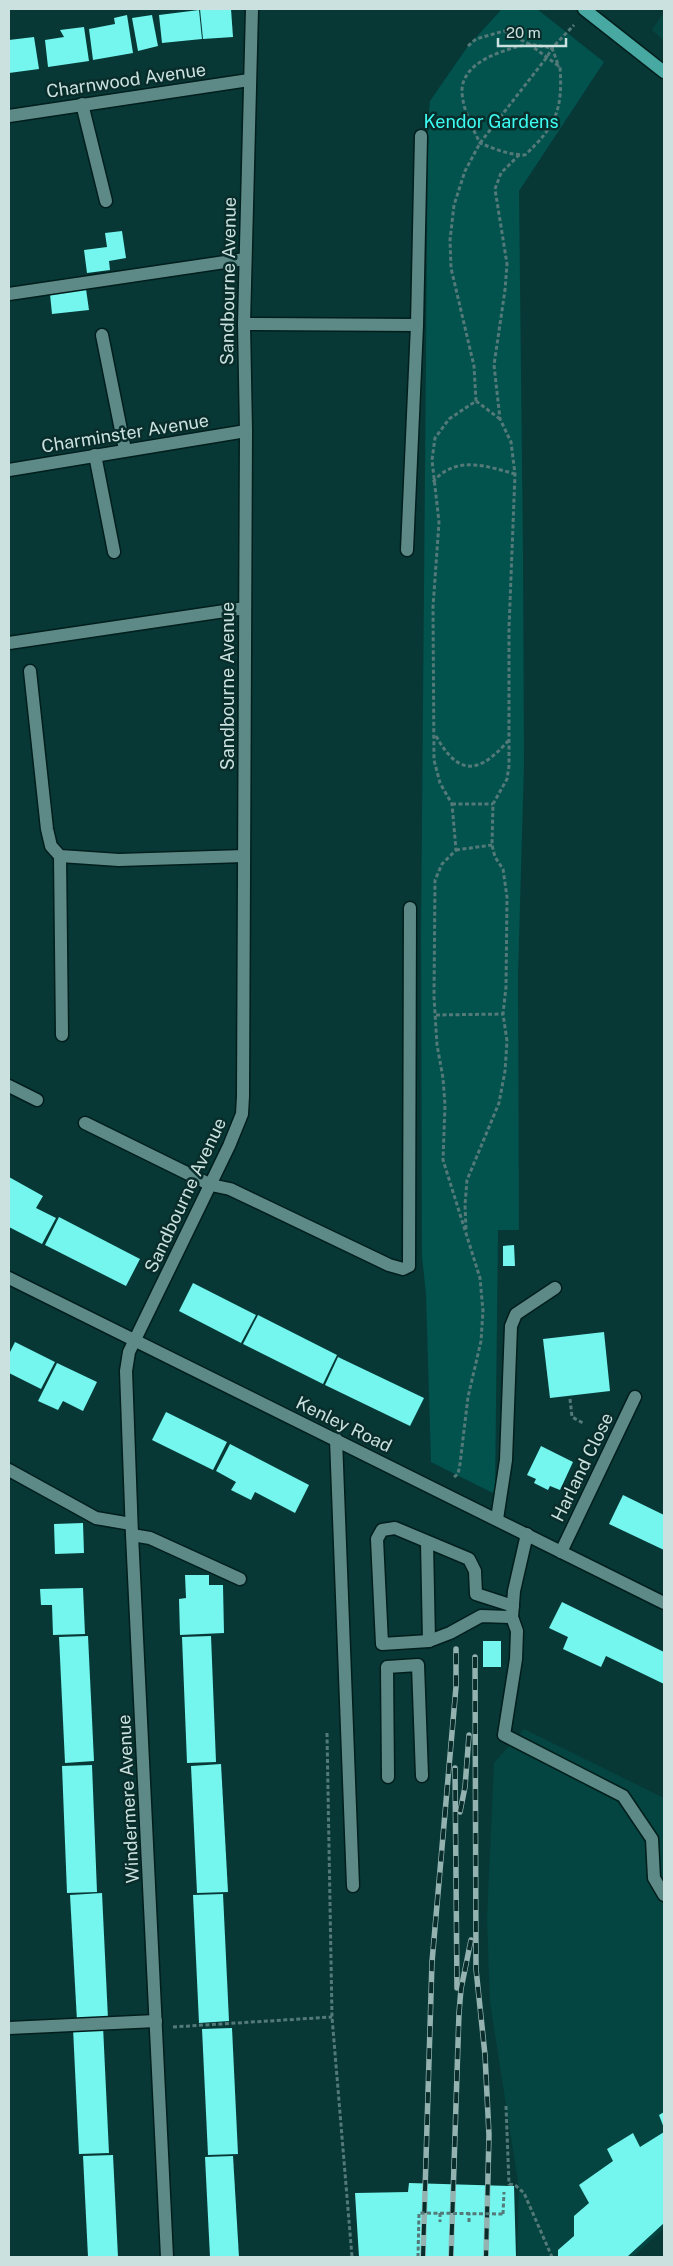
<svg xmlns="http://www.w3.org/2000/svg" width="673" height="2266" font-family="'Public Sans',sans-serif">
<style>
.built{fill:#044441}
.green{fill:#02524e}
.building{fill:#74f5ed}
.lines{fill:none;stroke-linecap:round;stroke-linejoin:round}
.minor-casing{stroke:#001e1c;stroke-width:15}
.major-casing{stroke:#001e1c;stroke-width:15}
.path{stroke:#537a78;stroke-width:3;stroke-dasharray:4 2.5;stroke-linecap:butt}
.minor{stroke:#5d8a86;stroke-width:12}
.major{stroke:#48a8a2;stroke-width:12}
.rail-casing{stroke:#94b2b0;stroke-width:5.5}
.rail{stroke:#092d2b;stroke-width:4;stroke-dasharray:11;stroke-linecap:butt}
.path-bridge{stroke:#537a78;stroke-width:3;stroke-dasharray:4 2.5;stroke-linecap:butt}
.labels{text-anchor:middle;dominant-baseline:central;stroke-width:5;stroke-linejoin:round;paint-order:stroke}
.street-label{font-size:18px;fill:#cae1df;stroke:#092d2b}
.park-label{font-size:18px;fill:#3dfcf2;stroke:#092d2b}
</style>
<rect width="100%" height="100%" fill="#073836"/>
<g class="built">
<path d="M664,12V41L652,30Z"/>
<path d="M524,1729L664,1798V2228L633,2257H517L519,2189L490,2002L487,1919L494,1763Z"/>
</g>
<path class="green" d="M502,9H537L604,62L519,191L523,552L524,764L518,975L519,1230H498L495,1494L431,1462L426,1294L422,1256L421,937L428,121L430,101L468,46Z"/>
<g class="building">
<path d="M200,9H231L233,37L203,39Z"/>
<path d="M199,10L202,39L162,43L159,15Z"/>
<path d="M127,15L133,53L93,60L89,29L115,24L114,18Z"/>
<path d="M152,15L158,46L138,51L132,18Z"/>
<path d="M84,27L89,61L48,67L45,40L64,37L60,30Z"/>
<path d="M34,37L39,69L9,73V40Z"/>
<path d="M122,231L126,258L109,261L110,270L87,273L84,250L107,247L105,233Z"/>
<path d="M86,289L89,310L52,314L50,294Z"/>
<path d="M9,1177L43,1196L36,1208L56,1218L42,1244L9,1227Z"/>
<path d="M59,1217L140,1259L126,1286L45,1245Z"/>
<path d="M514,1245L515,1266H503V1246Z"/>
<path d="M193,1283L256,1315L241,1343L179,1311Z"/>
<path d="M258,1315L337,1355L323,1384L243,1344Z"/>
<path d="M604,1332L610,1391L550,1398L543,1339Z"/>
<path d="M15,1342L55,1362L41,1389L9,1373V1354Z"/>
<path d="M338,1357L424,1398L410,1426L325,1385Z"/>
<path d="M57,1363L97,1382L83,1411L63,1401L58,1410L38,1401Z"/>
<path d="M166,1412L227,1442L213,1470L152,1440Z"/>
<path d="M230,1444L309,1485L295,1513L255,1492L251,1500L231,1490L236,1482L216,1471Z"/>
<path d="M541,1446L573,1462L560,1490L550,1486L548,1490L534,1483L536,1479L527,1475Z"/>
<path d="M623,1495L664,1515V1550L609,1524Z"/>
<path d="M83,1523L84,1553L55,1554L54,1524Z"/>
<path d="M185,1575H209V1585H223L224,1633L180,1635L179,1599L186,1598Z"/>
<path d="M83,1588L85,1634L53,1635L52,1605H41L40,1589Z"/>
<path d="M562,1602L664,1652V1684L606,1656L601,1667L563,1649L568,1637L549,1628Z"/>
<path d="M88,1636L94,1761L65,1763L59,1637Z"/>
<path d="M211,1636L216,1762L187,1763L182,1637Z"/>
<rect x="483" y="1641" width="18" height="26"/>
<path d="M221,1764L228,1892L197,1893L191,1766Z"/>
<path d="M92,1765L97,1892L67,1893L62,1766Z"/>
<path d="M102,1893L108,2019L77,2021L70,1895Z"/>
<path d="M223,1894L229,2021L199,2023L193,1895Z"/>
<path d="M103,2026L109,2153L79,2154L73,2028Z"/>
<path d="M232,2028L238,2154L208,2155L202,2029Z"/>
<path d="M664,2112V2128L659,2115Z"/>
<path d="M664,2132V2223L627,2257H558V2250L574,2236V2216L589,2203L579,2185L613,2161L607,2149L633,2133L640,2147Z"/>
<path d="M113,2155L118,2257H88L83,2156Z"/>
<path d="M233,2156L239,2257H210L205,2157Z"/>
<path d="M409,2183L514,2186L516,2257H359L355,2193L408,2192Z"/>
</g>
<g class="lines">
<defs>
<g id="minor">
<path d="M82,104L106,201"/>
<path d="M9,116L249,80"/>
<path d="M9,294L245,259"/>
<path d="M244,324L417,325"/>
<path d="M102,335L125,450"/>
<path d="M95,455L114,552"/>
<path d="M9,470L246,431"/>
<path d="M407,550L417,325L421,136"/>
<path d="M9,643L245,608"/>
<path d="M30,671L47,829L51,846L60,856L119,860L244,856"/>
<path d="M60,856L62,1035"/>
<path d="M9,1086L37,1100"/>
<path d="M85,1123L211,1185L230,1189L389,1265L403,1269L409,1266L410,908"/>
<path d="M9,1278L664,1603"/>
<path d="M336,1439L353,1886"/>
<path d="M9,1470L96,1518L131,1524"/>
<path d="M497,1519L506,1460L511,1326L516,1314L555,1288"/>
<path d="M527,1534L514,1591L512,1617L517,1631L516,1659L504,1735L623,1796L652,1839L654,1878L664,1895"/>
<path d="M132,1535L150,1538L240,1579"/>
<path d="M427,1542L429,1641"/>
<path d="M561,1552L635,1397"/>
<path d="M512,1617L481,1616L450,1633L429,1641L382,1644L377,1539L382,1530L395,1528L469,1559L475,1571L476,1594L513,1606"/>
<path d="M388,1777L387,1667L418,1665L422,1776"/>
<path d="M9,2028L156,2021"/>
<path d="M167,2257L132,1535L126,1371L129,1352L229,1146L242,1114L243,1096L246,431L244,324L252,9"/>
</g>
<path id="major" d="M584,9L664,72"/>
</defs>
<use href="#minor" class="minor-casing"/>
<use href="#major" class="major-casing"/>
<g class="path">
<path d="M529,44L560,67C563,109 556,126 525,155C510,155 494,149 480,143C472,127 463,110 462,92C461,61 506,49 529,44Z"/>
<path d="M468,46L476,39L504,31L529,44L552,48L559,67"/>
<path d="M476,401L500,419"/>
<path d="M433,482C455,455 487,466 515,474"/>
<path d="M436,736C459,777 479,774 509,740"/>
<path d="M452,804H493"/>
<path d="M456,850L492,845"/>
<path d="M436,1015L503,1014"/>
<path d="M466,1229L465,1205L467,1180L499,1103L505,1071L507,1041L503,1014L506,987L507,897L503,869L495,857L492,845L493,804L507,779L509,766V628L515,474L511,442L500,419L494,365L505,290L507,264L495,189L501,173L519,155"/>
<path d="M570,1399L572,1417L583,1423"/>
<path d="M454,1477L458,1474L460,1464L468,1397L481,1341L483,1311L480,1278L443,1160L445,1105L443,1078L437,1045L434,997L435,880L442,864L456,850L452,804L440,783L434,760L433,607L439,522L432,460L435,438L449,419L476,401L474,366L451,268L450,240L454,205L465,171L480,143L547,57L552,48L574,25"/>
<path d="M327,1733L332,2017L352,2257"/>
<path d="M173,2027L332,2017"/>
<path d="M506,2106L509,2184L515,2185L524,2193L552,2257"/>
<path d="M440,2213V2222"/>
<path d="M503,2214L504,2192"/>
<path d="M469,2222V2213"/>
</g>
<use href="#minor" class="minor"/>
<use href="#major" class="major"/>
<defs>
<g id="rail">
<path d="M475,1657L476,1969L485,2055L489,2135L486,2257"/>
<path d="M455,1768L457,1988"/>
<path d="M460,1812L465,1787L469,1735"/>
<path d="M423,2257L432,1962L456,1687V1649"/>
<path d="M451,2257L459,2013L461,1989L471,1940"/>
</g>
</defs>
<use href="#rail" class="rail-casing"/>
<use href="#rail" class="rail"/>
<path class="path-bridge" d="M418,2257L419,2213L503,2214"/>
</g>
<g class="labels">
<g class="street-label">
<text transform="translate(126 80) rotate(-8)">Charnwood Avenue</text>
<text transform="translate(228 281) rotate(-89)">Sandbourne Avenue</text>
<text transform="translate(125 433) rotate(-9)">Charminster Avenue</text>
<text transform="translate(227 686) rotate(-90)">Sandbourne Avenue</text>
<text transform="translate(185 1195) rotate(-65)">Sandbourne Avenue</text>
<text transform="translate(344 1424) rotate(26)">Kenley Road</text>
<text transform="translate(582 1467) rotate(-64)">Harland Close</text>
<text transform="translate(128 1799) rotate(-93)">Windermere Avenue</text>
</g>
<g class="park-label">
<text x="491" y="121">Kendor Gardens</text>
</g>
</g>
<rect width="673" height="2266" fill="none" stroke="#cae1df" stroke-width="20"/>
<path d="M498 38v8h68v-8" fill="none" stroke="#cae1df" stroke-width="2.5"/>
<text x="506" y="38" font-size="15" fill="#cae1df" stroke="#092d2b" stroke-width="4" paint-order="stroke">20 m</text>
</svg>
